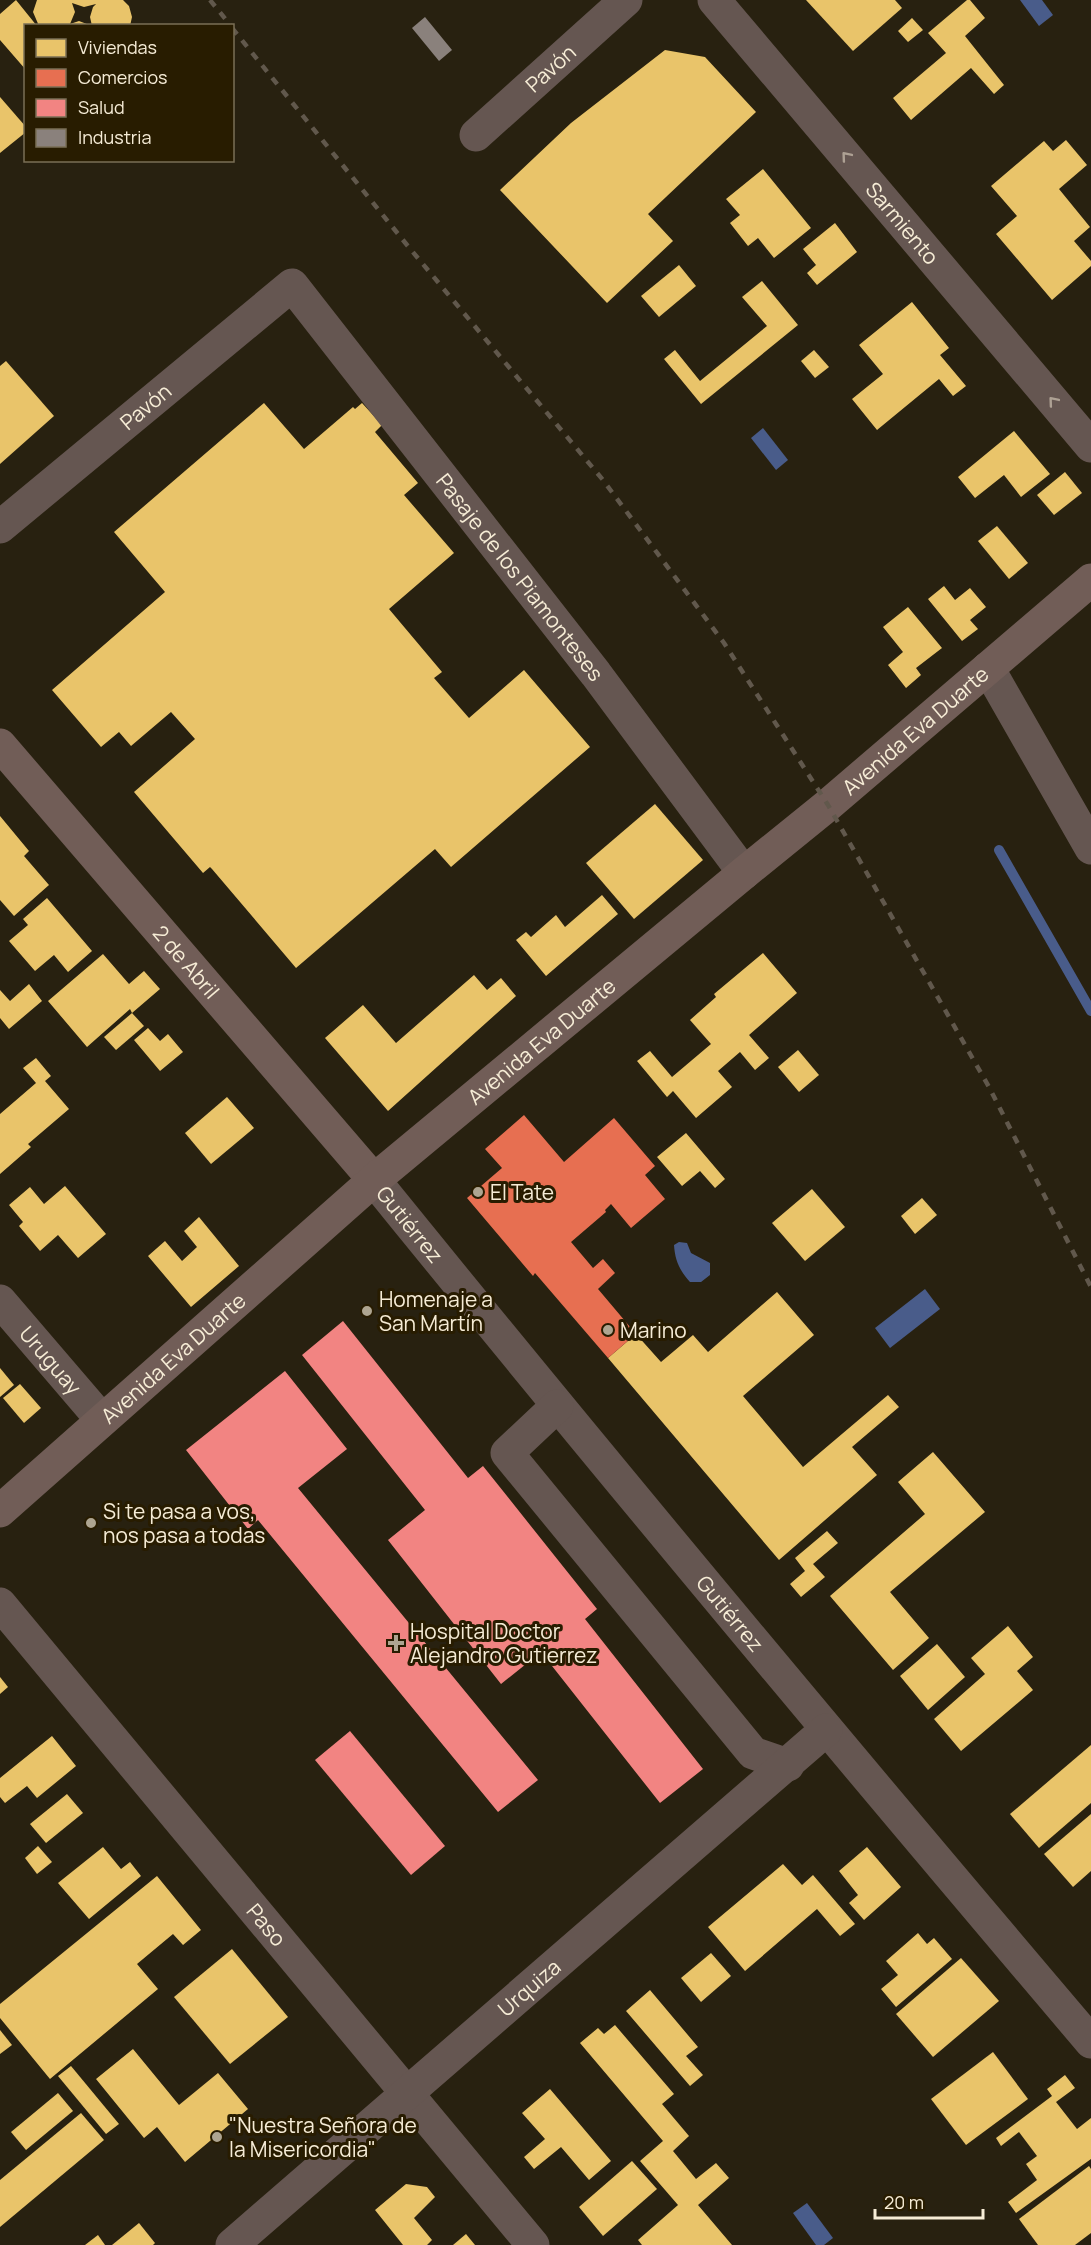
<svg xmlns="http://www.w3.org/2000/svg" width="1091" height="2245" font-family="Manrope,sans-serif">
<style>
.water{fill:#495c8a}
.homes{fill:#e9c46a}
.shops{fill:#e76f51}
.health{fill:#f28482}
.industry{fill:#8a817c}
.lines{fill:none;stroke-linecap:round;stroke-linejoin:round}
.stream{stroke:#495c8a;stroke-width:10}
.minor{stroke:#655651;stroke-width:33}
.major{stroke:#715d57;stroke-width:33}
.rail{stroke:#61584c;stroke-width:4.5;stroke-dasharray:8 8;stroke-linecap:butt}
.oneway{stroke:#aea194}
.poi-dot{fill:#aea591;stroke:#281c00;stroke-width:2}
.labels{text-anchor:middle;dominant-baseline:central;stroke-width:6;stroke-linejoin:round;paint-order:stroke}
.street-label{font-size:21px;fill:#f6ecd6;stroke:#281c00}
.poi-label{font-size:21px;fill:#f6ecd6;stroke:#281c00;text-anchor:start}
</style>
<rect width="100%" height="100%" fill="#282110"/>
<g class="water">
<path d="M1020,0H1042L1053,15L1039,26Z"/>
<path d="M763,428L788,460L776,470L751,438Z"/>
<path d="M679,1242L687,1243L691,1253L710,1263V1275L701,1282H690C680,1271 675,1261 674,1245Z"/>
<path d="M925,1289L940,1309L890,1348L875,1328Z"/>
<path d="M807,2203L833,2238L824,2245H816L793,2213Z"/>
</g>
<g class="homes">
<path d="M16,0L37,26H26V70L0,40V14Z"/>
<path d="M37,0H123L129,6L132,17L130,26H92L90,17L93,7L96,4L84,7L72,3L75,12L70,24L79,21L92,26H39L33,12Z"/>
<path d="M806,0H895L902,8L853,51Z"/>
<path d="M967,0H970L985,18L965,36L1004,85L994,94L971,68L911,120L893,98L946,53L928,33Z"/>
<path d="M912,18L923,30L908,42L898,31Z"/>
<path d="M665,50L705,57L756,112L648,214L673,241L607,303L500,190L571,123Z"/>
<path d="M0,97L26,127V132L0,153Z"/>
<path d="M1066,140L1087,165L1059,189L1090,227L1074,241L1091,261V266L1052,300L996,234L1017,216L991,186L1044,141L1053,151Z"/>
<path d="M763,169L811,228L774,258L758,238L748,246L730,223L740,215L726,199Z"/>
<path d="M835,223L857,252L817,285L807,273L816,265L803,249Z"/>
<path d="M679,265L696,286L659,317L641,296Z"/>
<path d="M762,281L798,325L701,404L664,359L675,350L700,381L767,326L742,297Z"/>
<path d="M912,302L949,348L940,355L966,386L953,396L939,379L877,430L852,399L883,374L859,345Z"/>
<path d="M814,350L829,367L815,378L801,361Z"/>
<path d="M6,361L54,416L0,464V366Z"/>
<path d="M264,403L304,449L353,407L355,409L362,403L382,425L375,432L418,483L404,495L454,553L389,609L442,672L434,678L469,718L524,670L590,747L451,867L435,849L296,968L212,869L210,867L203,873L134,792L195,739L171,712L131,746L119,732L101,747L52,690L165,592L114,532Z"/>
<path d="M1014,431L1050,474L1021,497L1004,475L975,498L958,477Z"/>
<path d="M1065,472L1082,493L1054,515L1037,495Z"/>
<path d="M997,526L1028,563L1009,579L978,541Z"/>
<path d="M944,586L955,600L970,588L986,607L970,620L978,629L962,641L928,599Z"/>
<path d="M908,607L942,648L916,668L921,675L906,688L888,665L903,652L883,627Z"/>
<path d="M655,804L703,860L634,919L586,863Z"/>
<path d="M0,816L29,851L24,856L49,885L14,916L0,900Z"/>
<path d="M602,895L618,914L546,976L516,940L526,932L531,937L556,915L565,927Z"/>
<path d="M47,898L92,951L68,972L54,955L35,971L9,941L28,925L23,919Z"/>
<path d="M763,953L797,993L749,1035L769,1058L755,1070L740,1052L718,1071L732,1087L696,1118L673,1091L667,1097L637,1061L650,1051L672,1077L711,1044L690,1020L716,997L714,994Z"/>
<path d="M103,954L129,984L144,971L160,989L132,1013L130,1009L87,1047L48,1001Z"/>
<path d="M474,975L487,990L501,978L516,996L388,1111L325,1038L363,1005L396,1043Z"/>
<path d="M29,984L42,1001L9,1029L0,1018V990L10,1001Z"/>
<path d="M132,1013L144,1026L116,1050L104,1037Z"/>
<path d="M148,1028L160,1041L168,1034L183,1052L160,1071L134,1040Z"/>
<path d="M798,1050L819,1075L799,1092L778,1067Z"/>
<path d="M36,1058L51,1076L45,1081L69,1109L28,1144L31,1147L0,1174V1114L36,1083L23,1068Z"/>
<path d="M227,1097L254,1128L211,1164L185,1133Z"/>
<path d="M686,1133L725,1179L715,1188L700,1171L682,1186L657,1157Z"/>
<path d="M65,1186L106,1234L78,1258L58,1235L40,1251L19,1226L23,1222L9,1205L30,1187L44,1204Z"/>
<path d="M812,1189L845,1227L805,1261L772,1223Z"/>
<path d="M922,1198L937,1215L915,1234L901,1216Z"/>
<path d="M199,1217L239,1266L191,1307L148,1256L165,1241L182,1261L197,1247L184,1231Z"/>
<path d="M777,1292L814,1335L743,1396L803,1467L888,1395L899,1407L852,1447L877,1475L779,1560L608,1358L636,1334L661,1362L693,1335L708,1352Z"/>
<path d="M0,1368L14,1385L0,1397Z"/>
<path d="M20,1384L41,1408L24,1423L3,1398Z"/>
<path d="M933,1452L985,1512L890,1592L929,1638L893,1670L830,1596L925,1514L898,1482Z"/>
<path d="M827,1531L838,1543L813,1564L825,1577L801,1597L790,1584L805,1571L795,1558Z"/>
<path d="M1008,1626L1033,1657L1017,1671L1033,1690L961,1751L934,1719L985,1674L971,1658Z"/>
<path d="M937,1644L965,1677L928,1710L900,1676Z"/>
<path d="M0,1677L8,1687L0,1694Z"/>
<path d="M52,1736L76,1766L37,1798L27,1786L5,1803L0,1797V1778Z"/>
<path d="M1091,1745V1803L1039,1848L1010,1814Z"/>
<path d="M67,1794L83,1813L46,1843L30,1824Z"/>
<path d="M1091,1814V1871L1073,1887L1044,1854Z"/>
<path d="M38,1846L52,1862L37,1874L25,1858Z"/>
<path d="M103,1847L121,1869L130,1862L141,1876L89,1919L58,1883Z"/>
<path d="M867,1847L901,1887L864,1920L849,1903L858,1895L839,1871Z"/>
<path d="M783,1864L802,1885L813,1875L855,1924L840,1936L817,1909L745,1971L708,1927Z"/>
<path d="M157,1876L201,1930L183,1945L173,1934L137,1964L158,1989L50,2079L0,2018V2004Z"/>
<path d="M918,1933L927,1944L934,1938L952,1959L896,2007L881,1989L898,1975L886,1961Z"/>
<path d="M232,1949L288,2017L230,2064L174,1997Z"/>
<path d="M711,1953L731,1976L701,2002L681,1978Z"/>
<path d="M961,1958L999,2001L933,2057L896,2014Z"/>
<path d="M650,1990L698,2047L686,2056L703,2075L690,2086L626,2011Z"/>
<path d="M615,2025L674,2094L662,2104L689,2136L673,2151L696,2179L716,2163L729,2178L698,2205L732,2245H642L638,2240L678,2205L640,2161L663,2141L580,2043L598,2028L604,2034Z"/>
<path d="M0,2030L12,2045L0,2054Z"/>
<path d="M133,2049L179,2105L218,2073L248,2109L185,2162L157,2127L144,2138L96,2079Z"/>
<path d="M993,2052L1028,2099L966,2145L931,2099Z"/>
<path d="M71,2066L119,2124L106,2134L58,2076Z"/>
<path d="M1065,2075L1075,2088L1056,2102L1077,2129L1091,2118V2159L1016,2213L1008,2202L1037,2180L1026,2164L1037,2156L1019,2132L1001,2146L996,2138L1052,2096L1047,2089Z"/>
<path d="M550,2089L611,2161L589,2180L561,2147L534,2169L524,2157L545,2139L522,2113Z"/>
<path d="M58,2093L73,2111L26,2150L11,2132Z"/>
<path d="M81,2113L104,2140L0,2227V2180Z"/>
<path d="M632,2161L657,2189L603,2236L579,2207Z"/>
<path d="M1089,2166L1091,2169V2233L1075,2245H1038L1019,2219Z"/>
<path d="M406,2184L427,2187L435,2197L414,2218L432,2240L427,2245H403L375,2210Z"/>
<path d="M139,2223L155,2243L153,2245H112Z"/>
<path d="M466,2234L475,2245H453Z"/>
<path d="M98,2235L105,2245H85Z"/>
</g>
<path class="shops" d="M524,1115L564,1162L614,1118L655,1166L645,1175L665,1199L631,1228L611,1204L605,1210L606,1212L571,1242L593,1268L603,1259L615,1273L598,1289L636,1334L608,1358L535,1273L533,1276L467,1198L502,1168L485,1149Z"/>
<g class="health">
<path d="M343,1321L468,1478L483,1466L597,1609L585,1619L703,1769L660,1803L541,1652L501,1684L388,1540L425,1510L302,1355Z"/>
<path d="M285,1371L347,1449L298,1488L538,1780L498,1812L258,1520L248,1529L186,1450Z"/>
<path d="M350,1731L445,1846L411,1875L315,1760Z"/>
</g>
<path class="industry" d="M425,17L452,50L439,61L412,28Z"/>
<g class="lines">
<path class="stream" d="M999,850L1091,1011"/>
<g class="minor">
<path id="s1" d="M714,0L1091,446"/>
<path id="s2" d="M476,135L626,0"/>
<path id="s3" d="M0,527L292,285L596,674L744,873"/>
<path d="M988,668L1091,848"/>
<path id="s4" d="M374,1180C609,1470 849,1757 1091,2042"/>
<path id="s5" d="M0,1301L102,1420"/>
<path d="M557,1406L507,1453L753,1753L788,1765"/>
<path id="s6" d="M0,1604L533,2245"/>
<path id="s7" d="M232,2245L826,1730"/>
</g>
<g class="major">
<path id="s8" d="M0,745L374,1180"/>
<path id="s9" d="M0,1511L374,1180L744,873L828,805L1091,580"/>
</g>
<g class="rail">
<path d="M210,0L231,26"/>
<path d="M232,28L407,245L603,480L724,643L828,805L989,1087L1091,1287"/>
</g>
</g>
<defs><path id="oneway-chevron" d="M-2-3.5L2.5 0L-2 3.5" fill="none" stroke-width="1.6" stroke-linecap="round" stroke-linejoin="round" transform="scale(1.5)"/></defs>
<g class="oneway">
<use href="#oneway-chevron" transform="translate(846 156) rotate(-130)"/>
<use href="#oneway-chevron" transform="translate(1053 401) rotate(-130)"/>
</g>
<g class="poi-dot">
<circle cx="478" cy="1192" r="6"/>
<circle cx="367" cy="1311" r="6"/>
<circle cx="608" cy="1330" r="6"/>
<circle cx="91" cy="1523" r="6"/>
<path d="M393 1634h6v6h6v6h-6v6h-6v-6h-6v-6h6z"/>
<circle cx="217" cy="2137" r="6"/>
</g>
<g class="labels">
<g class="street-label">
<text stroke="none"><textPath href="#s2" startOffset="100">Pavón</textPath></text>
<text stroke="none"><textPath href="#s1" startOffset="292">Sarmiento</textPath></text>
<text stroke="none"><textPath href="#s3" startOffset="189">Pavón</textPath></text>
<text stroke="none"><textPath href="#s3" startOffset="750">Pasaje de los Piamonteses</textPath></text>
<text stroke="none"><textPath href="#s9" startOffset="1203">Avenida Eva Duarte</textPath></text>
<text stroke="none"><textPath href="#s8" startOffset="286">2 de Abril</textPath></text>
<text stroke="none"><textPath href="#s9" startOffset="717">Avenida Eva Duarte</textPath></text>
<text stroke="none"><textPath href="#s4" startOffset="57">Gutiérrez</textPath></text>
<text stroke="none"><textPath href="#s9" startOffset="231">Avenida Eva Duarte</textPath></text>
<text stroke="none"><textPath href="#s5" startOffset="78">Uruguay</textPath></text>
<text stroke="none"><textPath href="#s4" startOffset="561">Gutiérrez</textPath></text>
<text stroke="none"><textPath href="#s6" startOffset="417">Paso</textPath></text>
<text stroke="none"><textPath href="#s7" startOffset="393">Urquiza</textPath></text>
</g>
<g class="poi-label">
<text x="490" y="1192">El Tate</text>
<text x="379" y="1299">Homenaje a<tspan x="379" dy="24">San Martín</tspan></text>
<text x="620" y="1330">Marino</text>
<text x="103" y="1511">Si te pasa a vos,<tspan x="103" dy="24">nos pasa a todas</tspan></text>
<text x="410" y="1631">Hospital Doctor<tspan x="410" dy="24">Alejandro Gutierrez</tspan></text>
<text x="229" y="2125">"Nuestra Señora de<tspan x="229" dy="24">la Misericordia"</tspan></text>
</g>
</g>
<rect x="24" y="24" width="210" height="138" fill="#281c00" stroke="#7a6f56" stroke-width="1.5"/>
<rect x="36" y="39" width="30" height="18" fill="#e9c46a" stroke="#7a6f56" stroke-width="1.5"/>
<text x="78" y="54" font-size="18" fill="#f6ecd6">Viviendas</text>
<rect x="36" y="69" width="30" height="18" fill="#e76f51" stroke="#7a6f56" stroke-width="1.5"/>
<text x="78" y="84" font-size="18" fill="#f6ecd6">Comercios</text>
<rect x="36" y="99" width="30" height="18" fill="#f28482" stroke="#7a6f56" stroke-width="1.5"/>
<text x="78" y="114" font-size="18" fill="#f6ecd6">Salud</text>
<rect x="36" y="129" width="30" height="18" fill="#8a817c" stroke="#7a6f56" stroke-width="1.5"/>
<text x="78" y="144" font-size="18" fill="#f6ecd6">Industria</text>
<path d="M875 2209v9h108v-9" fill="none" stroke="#f6ecd6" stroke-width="3"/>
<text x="884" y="2209" font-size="18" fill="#f6ecd6" stroke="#281c00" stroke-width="4.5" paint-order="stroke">20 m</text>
</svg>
